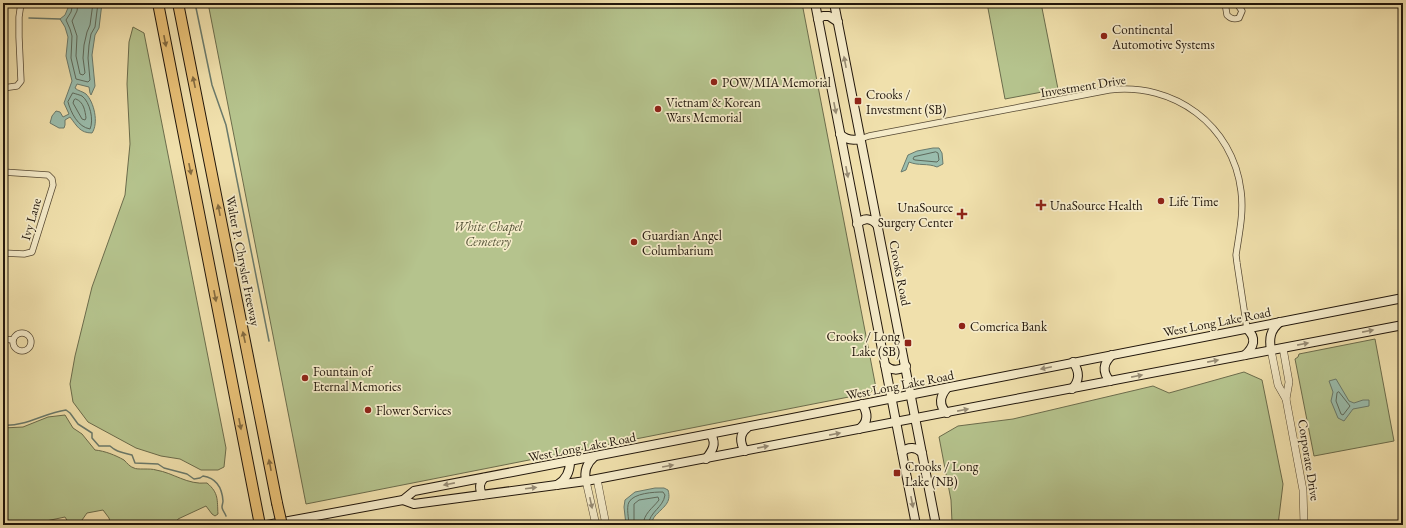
<svg xmlns="http://www.w3.org/2000/svg" width="1406" height="528" font-family="'EB Garamond',serif">
<style>
.green{fill:#b5c38d;stroke:#6b6c4c}
.water{fill:#9abdad;stroke:#6a7a6c}
.lines{fill:none;stroke-linecap:round;stroke-linejoin:round}
.shore{stroke:#5e6a5c;stroke-width:1}
.stream{stroke:#6a7a6c;stroke-width:1.5}
.minor-casing{stroke:#554833;stroke-width:7}
.tertiary-casing{stroke:#554833;stroke-width:8}
.secondary-casing{stroke:#21160b;stroke-width:10}
.motorway-casing{stroke:#21160b;stroke-width:12}
.minor{stroke:#f5ebc9;stroke-width:5.5}
.tertiary{stroke:#f5ebc9;stroke-width:7}
.secondary{stroke:#f5ebc9;stroke-width:8}
.motorway{stroke:#e8c076;stroke-width:10}
.motorway-bridge-casing{stroke:#21160b;stroke-width:12;stroke-linecap:butt}
.motorway-bridge{stroke:#e8c076;stroke-width:10}
.oneway{fill:#846b40}
.oneway2{fill:#968b74}
.poi-dot{fill:#8f2418;stroke:#f5ebc9;stroke-width:1.5}
.labels{text-anchor:middle;dominant-baseline:central;stroke-width:3.5;stroke-linejoin:round;paint-order:stroke}
.poi-label{font-size:13px;fill:#21160b;stroke:#f5ebc9;text-anchor:start}
.street-label{font-size:13px;fill:#21160b;stroke:#f5ebc9}
.park-label{font-size:13px;font-style:italic;fill:#555338;stroke:#f5ebc9}
</style>
<rect width="100%" height="100%" fill="#f0e0ac"/>
<filter id="stains"><feTurbulence type="fractalNoise" baseFrequency=".005" numOctaves="4"/><feColorMatrix values="0 0 0 0 .2 0 0 0 0 .09 0 0 0 0 .02 0 0 0 .5 -.17"/></filter>
<radialGradient id="worn" r=".72"><stop offset=".6" stop-color="#630" stop-opacity="0"/><stop offset="1" stop-color="#630" stop-opacity=".3"/></radialGradient>
<g class="green">
<path d="M208,3H802L876,388L869,393L306,504Z"/>
<path d="M987,3H1041L1058,89L1005,99Z"/>
<path d="M133,27L144,33L226,448L224,467L218,470H201L180,459L161,456L136,448L88,422L73,402L70,384L75,356L92,287L125,195L130,144L127,84L129,42Z"/>
<path d="M1375,339L1394,441L1314,456L1295,359L1298,357L1299,354Z"/>
<path d="M1244,372L1262,380L1283,484L1278,525H957L952,522L951,500L939,437L958,426L1013,419L1153,386L1169,393Z"/>
<path d="M65,415L73,428L82,434L95,450C105,451 115,455 124,460C127,463 130,467 134,468C137,470 150,468 156,470C174,473 187,485 207,483C219,493 217,500 218,514L215,516L212,514L206,506L178,519L175,525H111L109,518L103,510L87,513L82,520V525H70L65,517L27,525H3V428L23,427L48,417Z"/>
</g>
<g class="water">
<path d="M70,3H102L99,28L95,35L92,55L95,86L91,95L90,93L89,87L77,84L75,88C78,91 82,91 86,94C94,102 99,123 92,133C80,133 77,126 70,117L65,120V125L64,128H59L50,123L52,116L56,111L60,112L63,117L69,114L64,103L72,81L66,56L68,37L65,27L60,19L65,15Z"/>
<path d="M933,148H939L942,153L943,164L937,167C928,163 918,166 909,162L906,170L901,172L908,155L917,151Z"/>
<path d="M1336,379L1349,401L1354,403L1363,400H1369V406L1353,409L1344,421L1338,418L1331,401L1333,392L1329,381Z"/>
<path d="M655,488H664L668,490C672,503 663,507 655,516C653,518 652,522 651,525H626L624,507L625,500L635,492Z"/>
</g>
<g class="lines">
<g class="shore">
<path d="M73,3L71,12L66,20L70,29L72,36L71,58L76,79L88,82L90,80L88,58L89,45L91,34L95,27L98,3"/>
<path d="M78,3L77,11L72,21L77,36L76,56L80,74L83,75L85,73L83,58L84,45L87,32L90,25L93,3"/>
<path d="M73,93C76,94 80,95 82,96C90,102 94,120 90,129C78,127 71,113 68,102Z"/>
<path d="M76,99C84,102 85,111 86,118L85,120L82,119L73,103L74,100Z"/>
<path d="M936,152L938,153L939,160L937,162L915,160L913,159L914,157Z"/>
<path d="M1339,392L1350,406L1343,415L1341,414L1336,401L1337,393Z"/>
<path d="M629,525C629,519 626,508 629,502C634,493 654,492 663,492L665,495C663,508 650,511 648,525"/>
<path d="M634,525V504L639,500L658,497L659,500C652,509 644,513 643,525"/>
</g>
<g class="stream">
<path d="M195,3L212,85L226,125L269,341"/>
<path d="M29,18L60,19"/>
<path d="M3,20H4"/>
<path d="M3,425C25,427 44,413 66,410L70,413L78,424L92,433V438L99,446H110C118,453 122,452 132,455L135,463L158,464L164,468L187,474L194,479L200,478L203,476C216,478 222,487 223,501C223,503 222,505 222,507C222,510 225,513 226,516"/>
</g>
<defs>
<g id="minor">
<path d="M1225,3L1227,15C1231,19 1234,20 1239,18L1242,11L1238,5L1232,3"/>
<path d="M3,88L17,86L21,81L19,37V17L21,3"/>
<path d="M860,139L869,136L1109,90C1174,82 1233,125 1241,191C1244,213 1239,234 1236,255L1237,263L1247,329"/>
<path d="M3,172L48,175L52,179L53,185L32,252L24,254L3,253"/>
<circle cx="22" cy="342" r="9"/>
<path d="M3,339L13,340"/>
</g>
<g id="tertiary">
<path d="M1283,348L1289,382L1286,399L1303,490L1304,525"/>
<path d="M1271,350L1278,385L1286,399"/>
<path d="M597,479L606,525"/>
<path d="M586,481L596,525"/>
</g>
<g id="secondary">
<path d="M815,3L916,525"/>
<path d="M834,3C867,177 903,351 936,525"/>
<path d="M818,19L823,16H829L838,22"/>
<path d="M840,134C846,140 852,141 860,139"/>
<path d="M857,224C864,217 872,218 878,226"/>
<path d="M1271,350C1269,339 1270,330 1280,322"/>
<path d="M1245,355C1254,347 1257,338 1247,329"/>
<path d="M885,365C891,371 899,371 906,366"/>
<path d="M1110,381C1102,372 1103,363 1112,355"/>
<path d="M947,388C940,396 938,405 947,413"/>
<path d="M1072,389C1080,380 1080,372 1073,362"/>
<path d="M859,429C869,422 868,413 862,404"/>
<path d="M745,451C740,443 739,434 747,428"/>
<path d="M902,452C909,446 916,447 922,453"/>
<path d="M706,459C712,451 717,444 711,435"/>
<path d="M586,481C584,471 586,464 594,457"/>
<path d="M557,485C566,480 570,472 570,461"/>
<path d="M482,495C479,488 479,483 484,478"/>
<path d="M403,500L414,504L586,481L1403,325"/>
<path d="M267,525L403,500L414,491C744,428 1073,363 1403,298"/>
</g>
<g id="motorway">
<path d="M158,3L260,525"/>
<path d="M178,3L277,503"/>
</g>
</defs>
<use href="#minor" class="minor-casing"/>
<use href="#tertiary" class="tertiary-casing"/>
<use href="#secondary" class="secondary-casing"/>
<use href="#motorway" class="motorway-casing"/>
<use href="#minor" class="minor"/>
<use href="#tertiary" class="tertiary"/>
<use href="#secondary" class="secondary"/>
<use href="#motorway" class="motorway"/>
<defs>
<path id="motorway-bridge" d="M277,503L282,525"/>
</defs>
<use href="#motorway-bridge" class="motorway-bridge-casing"/>
<use href="#motorway-bridge" class="motorway-bridge"/>
</g>
<defs><path id="oneway-solid" d="M-6-.8H1V-3.2L6.5 0L1 3.2V.8H-6Z"/></defs>
<g class="oneway">
<use href="#oneway-solid" transform="translate(165 41) rotate(79)"/>
<use href="#oneway-solid" transform="translate(194 82) rotate(-102)"/>
<use href="#oneway-solid" transform="translate(190 169) rotate(79)"/>
<use href="#oneway-solid" transform="translate(219 210) rotate(-101)"/>
<use href="#oneway-solid" transform="translate(215 296) rotate(79)"/>
<use href="#oneway-solid" transform="translate(244 337) rotate(-102)"/>
<use href="#oneway-solid" transform="translate(240 424) rotate(79)"/>
<use href="#oneway-solid" transform="translate(270 465) rotate(-101)"/>
</g>
<g class="oneway2">
<use href="#oneway-solid" transform="translate(845 62) rotate(-101)"/>
<use href="#oneway-solid" transform="translate(835 108) rotate(79)"/>
<use href="#oneway-solid" transform="translate(847 172) rotate(79)"/>
<use href="#oneway-solid" transform="translate(1368 331) rotate(-11)"/>
<use href="#oneway-solid" transform="translate(1303 344) rotate(-11)"/>
<use href="#oneway-solid" transform="translate(1213 361) rotate(-11)"/>
<use href="#oneway-solid" transform="translate(1046 368) rotate(168)"/>
<use href="#oneway-solid" transform="translate(1137 376) rotate(-11)"/>
<use href="#oneway-solid" transform="translate(963 410) rotate(-11)"/>
<use href="#oneway-solid" transform="translate(835 434) rotate(-11)"/>
<use href="#oneway-solid" transform="translate(763 447) rotate(-11)"/>
<use href="#oneway-solid" transform="translate(668 466) rotate(-10)"/>
<use href="#oneway-solid" transform="translate(449 484) rotate(169)"/>
<use href="#oneway-solid" transform="translate(531 488) rotate(-7)"/>
<use href="#oneway-solid" transform="translate(912 502) rotate(79)"/>
<use href="#oneway-solid" transform="translate(591 503) rotate(78)"/>
</g>
<g class="poi-dot">
<circle cx="1104" cy="36" r="4"/>
<circle cx="714" cy="82" r="4"/>
<rect x="854" y="97" width="8" height="8" rx="2"/>
<circle cx="658" cy="109" r="4"/>
<circle cx="1161" cy="201" r="4"/>
<path d="M1039 199h4v4h4v4h-4v4h-4v-4h-4v-4h4z"/>
<path d="M960 208h4v4h4v4h-4v4h-4v-4h-4v-4h4z"/>
<circle cx="634" cy="242" r="4"/>
<circle cx="962" cy="326" r="4"/>
<rect x="904" y="339" width="8" height="8" rx="2"/>
<circle cx="305" cy="378" r="4"/>
<circle cx="368" cy="410" r="4"/>
<rect x="893" y="469" width="8" height="8" rx="2"/>
</g>
<g class="labels">
<g class="poi-label">
<text x="1112" y="29">Continental<tspan x="1112" dy="15">Automotive Systems</tspan></text>
<text x="722" y="82">POW/MIA Memorial</text>
<text x="866" y="94">Crooks /<tspan x="866" dy="15">Investment (SB)</tspan></text>
<text x="666" y="102">Vietnam &amp; Korean<tspan x="666" dy="15">Wars Memorial</tspan></text>
<text x="1169" y="201">Life Time</text>
<text x="1050" y="205">UnaSource Health</text>
<text x="953" y="207" text-anchor="end">UnaSource<tspan x="953" dy="15">Surgery Center</tspan></text>
<text x="642" y="235">Guardian Angel<tspan x="642" dy="15">Columbarium</tspan></text>
<text x="970" y="326">Comerica Bank</text>
<text x="900" y="336" text-anchor="end">Crooks / Long<tspan x="900" dy="15">Lake (SB)</tspan></text>
<text x="313" y="371">Fountain of<tspan x="313" dy="15">Eternal Memories</tspan></text>
<text x="376" y="410">Flower Services</text>
<text x="905" y="466">Crooks / Long<tspan x="905" dy="15">Lake (NB)</tspan></text>
</g>
<g class="street-label">
<text transform="translate(1083 86) rotate(-9)">Investment Drive</text>
<text transform="translate(31 219) rotate(-74)">Ivy Lane</text>
<text transform="translate(243 261) rotate(79)">Walter P. Chrysler Freeway</text>
<text transform="translate(900 273) rotate(79)">Crooks Road</text>
<text transform="translate(1217 322) rotate(-11)">West Long Lake Road</text>
<text transform="translate(900 385) rotate(-11)">West Long Lake Road</text>
<text transform="translate(582 447) rotate(-11)">West Long Lake Road</text>
<text transform="translate(1309 460) rotate(81)">Corporate Drive</text>
</g>
<g class="park-label">
<text x="488" y="226">White Chapel<tspan x="488" dy="15">Cemetery</tspan></text>
</g>
</g>
<rect width="1406" height="528" fill="none" stroke="#f0e0ac" stroke-width="16"/>
<rect x="4" y="4" width="1398" height="520" fill="none" stroke="#21160b" stroke-width="2"/>
<rect x="8" y="8" width="1390" height="512" fill="none" stroke="#21160b"/>
<rect width="100%" height="100%" filter="url(#stains)"/>
<rect width="100%" height="100%" fill="url(#worn)"/>
</svg>
